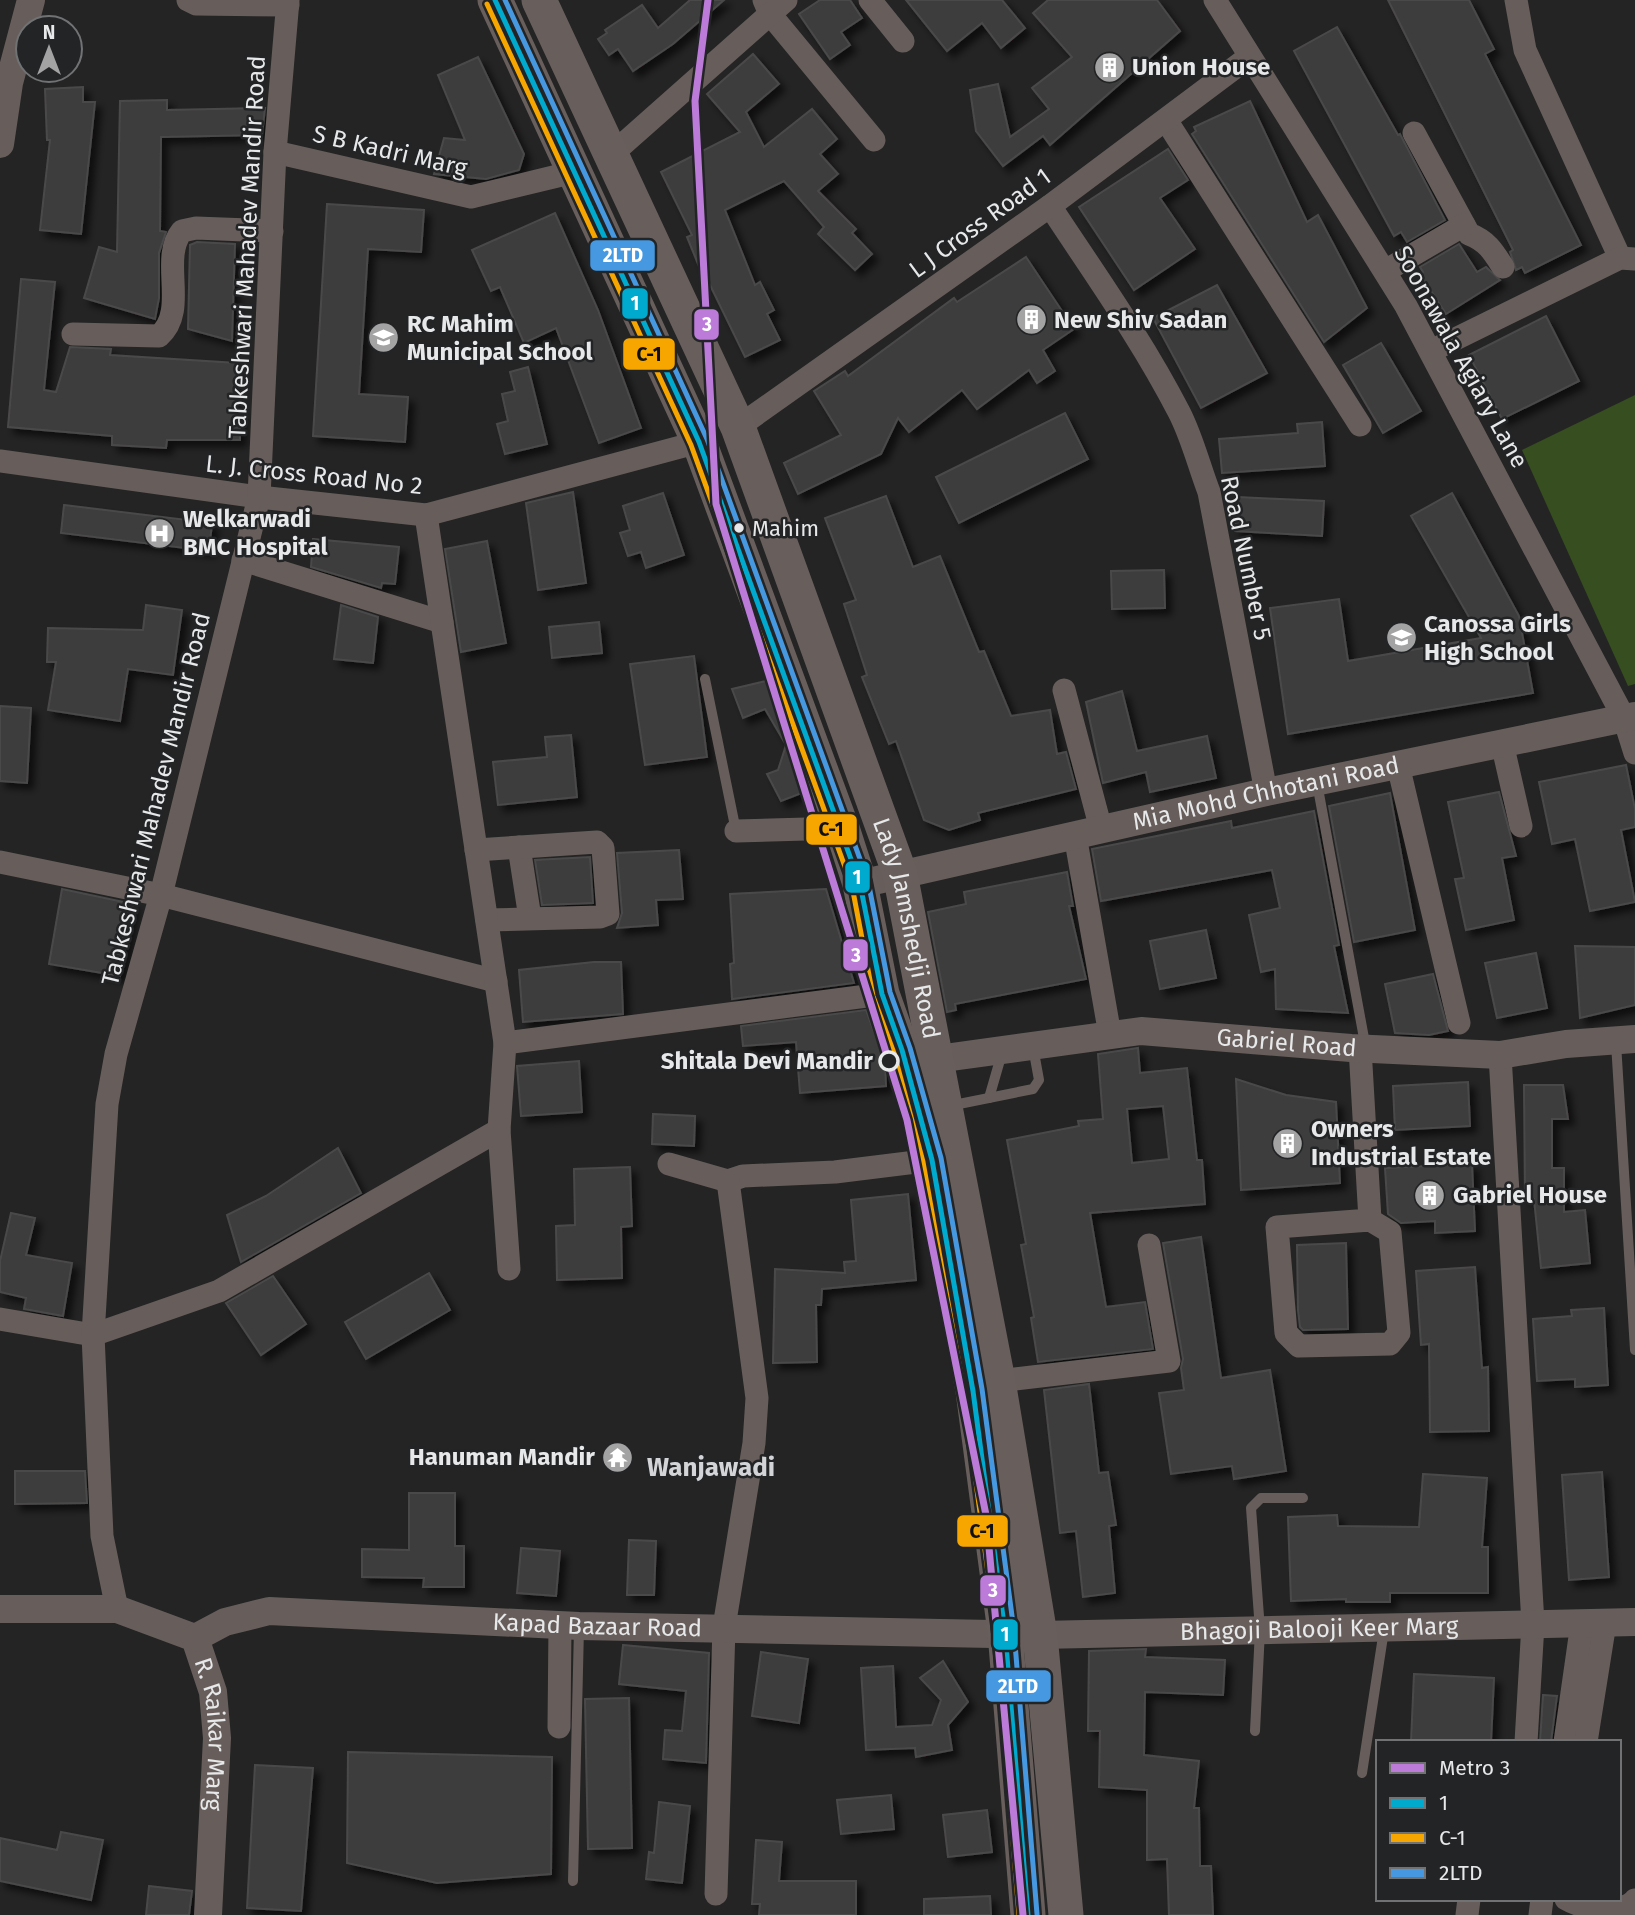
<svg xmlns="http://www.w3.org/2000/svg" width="1635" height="1915" font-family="'Fira Sans',sans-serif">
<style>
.green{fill:#364e20}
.building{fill:#3d3d3d;stroke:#4a4949;stroke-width:2;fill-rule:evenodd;filter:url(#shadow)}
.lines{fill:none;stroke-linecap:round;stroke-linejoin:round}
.service{stroke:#675e5b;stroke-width:10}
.minor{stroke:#675e5b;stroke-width:23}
.tertiary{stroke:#675e5b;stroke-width:28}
.primary{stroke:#685f5c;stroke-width:35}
.bus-1-casing{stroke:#232426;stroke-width:10}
.bus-2-casing{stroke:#232426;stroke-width:10}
.bus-3-casing{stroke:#232426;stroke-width:10}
.bus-1{stroke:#00a9ce;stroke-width:5}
.bus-2{stroke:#f7a600;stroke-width:5}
.bus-3{stroke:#4699e1;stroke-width:5}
.metro-1-casing{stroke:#232426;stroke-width:12}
.metro-1{stroke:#bd7bd9;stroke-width:7}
.bus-dot{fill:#e7e8e9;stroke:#232426;stroke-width:2.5}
.stop-dot{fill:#232426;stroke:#e7e8e9;stroke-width:3.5}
.labels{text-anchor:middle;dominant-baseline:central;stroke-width:5;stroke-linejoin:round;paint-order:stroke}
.bus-label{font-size:22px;fill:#e7e8e9;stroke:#232426;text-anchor:start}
.poi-label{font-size:24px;font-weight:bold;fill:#e7e8e9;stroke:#232426;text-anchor:start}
.street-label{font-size:24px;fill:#e7e8e9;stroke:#232426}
.stop-label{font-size:24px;font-weight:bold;fill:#e7e8e9;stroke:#232426;text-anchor:end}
.neighbourhood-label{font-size:26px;font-weight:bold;fill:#d2d4d7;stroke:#232426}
.line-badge{stroke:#232426;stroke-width:2.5}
.badge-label{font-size:19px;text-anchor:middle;font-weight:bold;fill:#fff}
.pale-badge-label{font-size:19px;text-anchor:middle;font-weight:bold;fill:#111}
</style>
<defs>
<filter id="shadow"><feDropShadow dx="6" dy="6" stdDeviation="3.5" flood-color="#0009"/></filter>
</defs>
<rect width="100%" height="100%" fill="#242425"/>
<path class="green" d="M1635,395V684L1628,686L1522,450Z"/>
<g class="building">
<path d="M690,0H724L673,44L633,71L618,49L609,55L598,39L607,33L605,30L642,5L658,28Z"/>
<path d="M820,0H850L862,18L841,32L850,45L830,59L799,14Z"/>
<path d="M906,0H1002L1025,28L1001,48L982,23L947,51Z"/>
<path d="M1048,0H1157L1180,31L1050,145L1043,136L1003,166L976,131L970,90L998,84L1010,137L1049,109L1032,88L1072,57L1033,13Z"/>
<path d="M1388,0H1469L1494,49L1485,54L1581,245L1525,273L1522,267L1516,270L1510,252L1513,250Z"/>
<path d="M1337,27L1398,135L1400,134L1445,220L1407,242L1401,232L1394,236L1294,51Z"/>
<path d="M753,54L779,84L746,112L764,147L812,109L837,139L820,154L838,174L818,191L856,229L852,233L872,254L855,270L818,234L824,227L784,181L725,210L755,285L760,282L774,310L767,314L780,340L745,357L710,285L707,286L687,237L692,235L661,172L740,132L707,94Z"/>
<path d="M478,57L524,154L519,170L486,179L434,174L444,138L465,140L438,75Z"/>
<path d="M83,87V102H95L81,234L40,230L50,140H47L45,89Z"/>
<path d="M167,100V110L265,108L262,135L161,137L160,231L166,232L159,253V298L155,319L84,298L99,247L117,252L120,101Z"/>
<path d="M1250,101L1307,222L1318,215L1367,308L1324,342L1192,134L1196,131L1194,127Z"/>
<path d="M1168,149L1188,180L1160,198L1195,249L1134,290L1079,207Z"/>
<path d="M327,204L424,210L421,252L368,249L359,394L408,397L405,442L313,436Z"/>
<path d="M555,213L598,310L641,428L599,443L556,328L524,343L500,287L491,291L472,250Z"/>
<path d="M197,242L235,244L232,341L188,329L190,245Z"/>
<path d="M1459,244L1477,272L1486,267L1500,280L1446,314L1420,274L1423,272L1420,267Z"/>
<path d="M1026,257L1074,329L1043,350L1055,371L1037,383L1029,370L977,409L962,390L909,432L898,418L881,454L798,494L784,463L841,435L814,391L845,371L848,376L954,298L957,302Z"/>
<path d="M21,279L55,282L44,390L56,392L70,347L111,349L110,355L237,363L235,410H240V440H167L166,448L112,445V436L8,427Z"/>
<path d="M1217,285L1267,373L1201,408L1153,318Z"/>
<path d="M1546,316L1579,381L1502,419L1469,355Z"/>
<path d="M1381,343L1421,411L1383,433L1343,365Z"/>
<path d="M528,367L547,444L505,454L497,424L508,421L502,394L515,391L510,372Z"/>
<path d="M1065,413L1088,459L959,523L936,477Z"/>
<path d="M1322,422L1325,466L1222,473L1219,439L1298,433L1297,424Z"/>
<path d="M573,492L586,583L538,590L526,503Z"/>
<path d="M663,493L684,555L646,568L641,552L628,556L620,533L630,530L623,506Z"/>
<path d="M1452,493L1519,616L1533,693L1288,734L1270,608L1339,599L1348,661L1481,638L1411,516Z"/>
<path d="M886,496L913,567L940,556L979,652L984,651L1011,716L1050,710L1057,754L1066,752L1076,789L978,813L980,820L949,830L924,820L896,741L889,744L862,677L867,675L844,604L856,600L825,518Z"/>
<path d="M1237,497L1324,501L1322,536L1235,531Z"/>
<path d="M64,505L212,523L209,551L61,533Z"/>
<path d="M313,539L399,547L395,584L382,583L381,588L311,567Z"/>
<path d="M487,541L506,643L461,652L445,549Z"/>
<path d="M1164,570L1165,608L1112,609L1111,571Z"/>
<path d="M146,605L182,610L173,675L128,669L120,721L48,710L56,662H47L48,628L143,630Z"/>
<path d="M341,605L378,617L373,663L334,659Z"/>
<path d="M599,622L602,653L552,658L549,627Z"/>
<path d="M694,656L707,757L645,765L630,664Z"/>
<path d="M766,681L807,791L781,801L767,774L778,770L786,745L765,709L743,718L732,689Z"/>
<path d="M1122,691L1137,751L1207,736L1216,778L1150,792L1146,772L1103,783L1086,702Z"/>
<path d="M0,706L31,708L27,783L0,781Z"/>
<path d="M571,735L577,797L498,805L493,762L547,757L545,737Z"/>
<path d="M1626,765L1635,809V827L1621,830L1635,902L1590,911L1575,839L1552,844L1539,782Z"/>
<path d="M1499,792L1516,856L1502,858L1514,920L1466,930L1455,879L1464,878L1448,802Z"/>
<path d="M1390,793L1415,930L1354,942L1329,806Z"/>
<path d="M1314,811L1339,945L1334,946L1348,1013L1276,1009L1275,969L1261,972L1249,915L1280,908L1272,870L1101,901L1092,849L1231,821L1232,828Z"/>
<path d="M679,850L683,899L656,900L658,925L617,928L622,913L617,853Z"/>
<path d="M590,857L593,903L542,905L535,860Z"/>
<path d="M1067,872L1073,906H1069L1086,979L955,1004L956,1010L947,1012L928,912L966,904L964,892Z"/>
<path d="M62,889L133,904L120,976L49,964Z"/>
<path d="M826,889L854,983L732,999L730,964L734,963L730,894Z"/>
<path d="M1206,930L1216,978L1160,989L1150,941Z"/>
<path d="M1575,946L1635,947V1005L1580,1018Z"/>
<path d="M1536,953L1547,1008L1497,1018L1485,963Z"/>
<path d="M594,962H621L623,1014L523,1022L519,970Z"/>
<path d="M1433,974L1448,1031L1429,1035L1395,1033L1385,984Z"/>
<path d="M866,1010L885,1062L886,1086L800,1093L796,1042L743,1046L741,1026Z"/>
<path d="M1138,1048L1140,1073L1187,1068L1197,1160H1202L1205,1204L1090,1213L1106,1307L1145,1302L1153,1349L1038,1362L1031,1318L1034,1317L1021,1245L1026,1244L1007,1140L1079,1126L1078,1121L1103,1119L1098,1054ZM1163,1106L1169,1159L1132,1163L1127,1109Z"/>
<path d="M579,1061L582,1112L521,1116L517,1066Z"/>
<path d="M1236,1079L1286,1095L1336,1102L1340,1183L1241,1190Z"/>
<path d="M1468,1082L1470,1126L1395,1130L1393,1086Z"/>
<path d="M1524,1085H1563L1568,1119H1552V1168H1564V1212L1585,1210L1590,1263L1541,1268L1534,1199H1525Z"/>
<path d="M653,1114L695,1116L694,1146L652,1144Z"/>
<path d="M338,1148L361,1193L241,1262L227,1215L266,1196Z"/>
<path d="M1472,1164L1475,1231L1435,1233V1221L1401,1223L1388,1214L1385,1168Z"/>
<path d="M630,1167L632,1226L621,1227L622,1278L557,1280L556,1226L575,1225L574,1169Z"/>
<path d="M908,1194L916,1280L822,1289L821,1305H816L817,1362L773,1363L775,1269L845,1273L844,1262L856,1261L851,1200Z"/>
<path d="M11,1213L35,1218L26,1255L72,1263L63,1316L24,1309L26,1298L0,1292V1261Z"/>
<path d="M1201,1237L1221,1378L1270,1370L1286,1471L1234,1479L1232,1466L1171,1474L1159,1393L1184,1390L1181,1368L1183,1359L1163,1243Z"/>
<path d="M1346,1243L1348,1329L1303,1330L1300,1327L1298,1310L1297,1245Z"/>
<path d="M1475,1267L1482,1368L1488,1367L1489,1431L1430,1432L1429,1344L1421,1345L1416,1271Z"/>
<path d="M429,1273L450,1310L366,1359L345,1322Z"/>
<path d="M273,1276L306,1324L261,1355L226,1303Z"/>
<path d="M1604,1308L1608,1385L1575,1387V1379L1537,1381L1533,1319L1572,1316L1571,1310Z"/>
<path d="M1089,1384L1099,1473L1108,1472L1116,1525L1109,1526L1115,1593L1083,1597L1076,1531L1060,1533L1044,1390Z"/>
<path d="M15,1471H85L87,1503L15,1504Z"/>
<path d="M1602,1472L1609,1577L1569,1580L1562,1475Z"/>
<path d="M1423,1474L1487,1478L1482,1547H1488V1593H1390V1602H1346V1599L1291,1601L1288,1517L1337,1515L1338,1526L1419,1527Z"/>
<path d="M409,1493H455V1546H464V1587H423L424,1578L362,1577V1549L409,1550Z"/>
<path d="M629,1540L656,1541L654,1595H627Z"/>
<path d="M521,1548L560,1551L556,1596L517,1593Z"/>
<path d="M623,1645L709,1653L706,1763L663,1759L665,1730L682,1731L686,1691L619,1684Z"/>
<path d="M1146,1649L1145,1657L1225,1660L1223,1695L1145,1692L1144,1755L1199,1761L1194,1808H1199L1200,1866H1211L1213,1915H1169L1167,1859L1147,1860V1790L1099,1787L1100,1731H1088L1089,1651Z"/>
<path d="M761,1652L808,1659L799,1723L752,1716Z"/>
<path d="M943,1661L968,1702L948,1725L952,1750L916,1757L915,1748L866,1750L861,1668L893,1666L896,1727L932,1725L941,1700L920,1678Z"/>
<path d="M1414,1674L1494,1678L1491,1742H1411Z"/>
<path d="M1543,1695L1557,1696L1551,1742H1540Z"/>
<path d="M629,1698L632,1848L588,1849L585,1699Z"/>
<path d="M348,1752L552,1757L551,1874L437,1883L347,1863Z"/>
<path d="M255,1765L313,1768L301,1911L247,1908Z"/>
<path d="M891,1795L894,1829L841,1834L837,1800Z"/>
<path d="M659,1802L690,1806L682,1883L646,1879L649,1852L654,1853Z"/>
<path d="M987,1810L992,1852L948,1857L943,1815Z"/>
<path d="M61,1832L103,1840L91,1900L0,1881V1838L57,1850Z"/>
<path d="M756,1840L782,1842L779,1881H856V1915H759L760,1904H752Z"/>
<path d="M149,1886L192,1891L189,1915H146Z"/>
<path d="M990,1896L991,1915H924V1899Z"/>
</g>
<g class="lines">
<g class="service">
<path d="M705,679L736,831"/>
<path d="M1317,783L1366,1049"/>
<path d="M1616,1043L1635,1350"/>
<path d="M989,1098L1002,1053"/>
<path d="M949,1106L1033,1089L1039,1080L1033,1047"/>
<path d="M1255,1731L1260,1630L1251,1508L1261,1498H1303"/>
<path d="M1362,1773L1384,1630"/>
<path d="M573,1881L579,1628"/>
</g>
<g class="minor">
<path d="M188,0L196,4L288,5"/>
<path d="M764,0L770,14L874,140"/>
<path d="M870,0L903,41"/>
<path d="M1215,0L1406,306L1624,718L1635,753"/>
<path d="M1516,0L1525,50L1620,258"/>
<path d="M1166,120L1360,425"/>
<path d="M1414,133L1469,234C1487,241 1493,251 1503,267"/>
<path d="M275,152L471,197L574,172"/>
<path d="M612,154L786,0"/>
<path d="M1050,206C1094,273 1142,340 1179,412C1192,437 1199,466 1209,492L1266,792"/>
<path d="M1385,271L1464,225"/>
<path d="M73,334L159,336C189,310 159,259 182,231L196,228L272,231"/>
<path d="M1431,351L1620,258L1635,259"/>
<path d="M738,427L1050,206L1249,57"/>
<path d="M0,461L259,497L426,515L699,442"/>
<path d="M243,560L442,622"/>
<path d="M1064,690L1101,829"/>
<path d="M1502,743L1521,826"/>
<path d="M1398,765L1459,1023"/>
<path d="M736,831L842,828"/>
<path d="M1075,835L1110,1035"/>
<path d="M519,847L530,918"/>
<path d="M476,850L597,842L603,848L608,914L600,917L487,920"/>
<path d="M0,862L161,895L496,981"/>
<path d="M505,1043L882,994"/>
<path d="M1360,1048L1370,1220L1390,1232L1399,1333L1390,1344L1299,1346L1286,1333L1277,1227L1370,1220"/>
<path d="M1500,1055L1533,1624L1526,1742"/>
<path d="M499,1130L509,1269"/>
<path d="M669,1164L728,1181L743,1176L835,1172L932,1160"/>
<path d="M0,1319L93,1335L219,1291L499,1130L505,1043L426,515"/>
<path d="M998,1381L1169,1361L1149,1245"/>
<path d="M117,1609L102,1536L93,1335L107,1104L116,1054L161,895L259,497L275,152L288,0"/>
<path d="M559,1727L560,1625"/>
<path d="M1565,1742L1582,1623"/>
<path d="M1586,1742L1605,1623"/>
<path d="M716,1894L724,1627L754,1443L757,1398L728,1181"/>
<path d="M1566,1899C1581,1908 1623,1915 1635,1900"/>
<path d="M1467,1915L1469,1899"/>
<path d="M1540,1915L1542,1899"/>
</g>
<g class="tertiary">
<path d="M0,144L9,83L31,0"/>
<path id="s1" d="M860,884L1266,792L1635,716"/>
<path id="s2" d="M937,1059L1141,1031L1351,1048L1500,1055L1566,1044L1635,1039"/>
<path id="s3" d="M0,1609H117L195,1638L213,1692L217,1738L208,1915"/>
<path id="s4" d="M195,1638L225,1622L269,1611L579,1626L1040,1635L1635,1622"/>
</g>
<g class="primary">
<path d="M495,0L699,442L842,828L860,884L882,994L902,1050L932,1160L973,1391L1005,1632L1028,1915"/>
<path id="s5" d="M539,0L738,427L900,874L998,1381L1040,1635L1066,1915"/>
</g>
<defs>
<path id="bus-1" d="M495,0L699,442L860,884L882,994L902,1050L932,1160L973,1391L1005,1632L1028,1915"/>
<path id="bus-2" d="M487,4L691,445L852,886L873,996L894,1053L923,1162L964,1392L996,1633L1019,1915"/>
<path id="bus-3" d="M505,0L707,439L868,881L890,992L910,1048L941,1158L982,1389L1014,1631L1037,1914"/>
</defs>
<use href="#bus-1" class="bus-1-casing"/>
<use href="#bus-2" class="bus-2-casing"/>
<use href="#bus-3" class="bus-3-casing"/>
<use href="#bus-1" class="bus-1"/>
<use href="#bus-2" class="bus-2"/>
<use href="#bus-3" class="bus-3"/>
<defs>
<path id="metro-1" d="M708,0L695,101L716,504L907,1120L986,1515L1023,1915"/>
</defs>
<use href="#metro-1" class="metro-1-casing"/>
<use href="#metro-1" class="metro-1"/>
</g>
<defs>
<symbol id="building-disc" viewBox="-11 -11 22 22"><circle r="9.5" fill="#a3a3a4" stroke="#232426"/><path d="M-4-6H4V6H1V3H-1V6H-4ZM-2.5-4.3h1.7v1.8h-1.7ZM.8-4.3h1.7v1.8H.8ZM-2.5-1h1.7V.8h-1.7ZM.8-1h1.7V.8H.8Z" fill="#fff"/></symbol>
<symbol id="school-disc" viewBox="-11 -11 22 22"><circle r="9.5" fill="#a3a3a4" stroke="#232426"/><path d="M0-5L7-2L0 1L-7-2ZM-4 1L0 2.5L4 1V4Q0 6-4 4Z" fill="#fff"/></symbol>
<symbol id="hospital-disc" viewBox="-11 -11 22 22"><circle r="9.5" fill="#a3a3a4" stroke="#232426"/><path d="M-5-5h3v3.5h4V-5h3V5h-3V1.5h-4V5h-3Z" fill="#fff"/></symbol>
<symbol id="temple-disc" viewBox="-11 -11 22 22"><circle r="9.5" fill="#a3a3a4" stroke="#232426"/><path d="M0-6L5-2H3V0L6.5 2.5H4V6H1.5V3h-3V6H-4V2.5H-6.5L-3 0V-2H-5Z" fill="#fff"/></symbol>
</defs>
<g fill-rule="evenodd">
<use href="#building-disc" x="1092" y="50" width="35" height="35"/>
<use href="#building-disc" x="1014" y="302" width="35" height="35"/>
<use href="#school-disc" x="366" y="320" width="35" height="35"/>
<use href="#hospital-disc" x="142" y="516" width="35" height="35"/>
<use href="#school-disc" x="1384" y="620" width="35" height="35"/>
<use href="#building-disc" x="1270" y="1126" width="35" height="35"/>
<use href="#building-disc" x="1412" y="1178" width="35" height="35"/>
<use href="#temple-disc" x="600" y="1440" width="35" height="35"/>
</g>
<circle class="bus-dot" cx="739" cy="528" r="6"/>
<circle class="stop-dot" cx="889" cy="1061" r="9"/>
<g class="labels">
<g class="bus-label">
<text x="752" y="528">Mahim</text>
</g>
<g class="poi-label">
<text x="1132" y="67">Union House</text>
<text x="1054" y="320">New Shiv Sadan</text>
<text x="407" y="324">RC Mahim<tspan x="407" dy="28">Municipal School</tspan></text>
<text x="183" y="519">Welkarwadi<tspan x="183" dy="28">BMC Hospital</tspan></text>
<text x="1424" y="624">Canossa Girls<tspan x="1424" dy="28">High School</tspan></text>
<text x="1311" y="1129">Owners<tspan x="1311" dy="28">Industrial Estate</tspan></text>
<text x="1453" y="1195">Gabriel House</text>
<text x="595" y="1457" text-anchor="end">Hanuman Mandir</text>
</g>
<g class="street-label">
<text transform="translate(390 151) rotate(13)">S B Kadri Marg</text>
<text transform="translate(980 223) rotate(-36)">L J Cross Road 1</text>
<text transform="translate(247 247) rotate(-87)">Tabkeshwari Mahadev Mandir Road</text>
<text transform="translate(1461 357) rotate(61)">Soonawala Agiary Lane</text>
<text transform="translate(314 475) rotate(6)">L. J. Cross Road No 2</text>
<text transform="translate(1246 558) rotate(78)">Road Number 5</text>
<text stroke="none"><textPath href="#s1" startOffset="416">Mia Mohd Chhotani Road</textPath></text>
<text transform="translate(156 799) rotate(-76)">Tabkeshwari Mahadev Mandir Road</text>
<text stroke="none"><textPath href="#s5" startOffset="1001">Lady Jamshedji Road</textPath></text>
<text stroke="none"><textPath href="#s2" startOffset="352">Gabriel Road</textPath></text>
<text stroke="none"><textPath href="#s4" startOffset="408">Kapad Bazaar Road</textPath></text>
<text stroke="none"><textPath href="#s4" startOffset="1130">Bhagoji Balooji Keer Marg</textPath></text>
<text stroke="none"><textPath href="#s3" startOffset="299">R. Raikar Marg</textPath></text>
</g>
<g class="stop-label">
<text x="873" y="1061">Shitala Devi Mandir</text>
</g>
<g class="neighbourhood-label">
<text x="711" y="1467">Wanjawadi</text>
</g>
</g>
<g class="line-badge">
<rect x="589" y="239" width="67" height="33" rx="7" fill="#4699e1"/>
<rect x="621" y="287" width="28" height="33" rx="7" fill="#00a9ce"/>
<rect x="693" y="308" width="27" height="33" rx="7" fill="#bd7bd9"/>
<rect x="622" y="337" width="54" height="34" rx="7" fill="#f7a600"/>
<rect x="805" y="813" width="53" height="33" rx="7" fill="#f7a600"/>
<rect x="844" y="860" width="27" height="34" rx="7" fill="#00a9ce"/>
<rect x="842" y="938" width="27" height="34" rx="7" fill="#bd7bd9"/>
<rect x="956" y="1514" width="53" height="34" rx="7" fill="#f7a600"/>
<rect x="979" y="1574" width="28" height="33" rx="7" fill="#bd7bd9"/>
<rect x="992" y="1618" width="27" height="33" rx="7" fill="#00a9ce"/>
<rect x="985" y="1669" width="67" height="34" rx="7" fill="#4699e1"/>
</g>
<g class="badge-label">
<text x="623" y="262">2LTD</text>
<text x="635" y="310">1</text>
<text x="707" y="331">3</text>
<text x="857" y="884">1</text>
<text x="856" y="962">3</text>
<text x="993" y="1597">3</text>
<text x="1005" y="1641">1</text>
<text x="1018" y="1693">2LTD</text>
</g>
<g class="pale-badge-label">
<text x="649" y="361">C-1</text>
<text x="831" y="836">C-1</text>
<text x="982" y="1538">C-1</text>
</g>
<rect x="1376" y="1740" width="245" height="161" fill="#232426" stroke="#717274" stroke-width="2"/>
<rect x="1390" y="1763" width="35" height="10" fill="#bd7bd9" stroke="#717274" stroke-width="2"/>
<text x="1439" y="1775" font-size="21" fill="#e7e8e9">Metro 3</text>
<rect x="1390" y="1798" width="35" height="10" fill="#00a9ce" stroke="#717274" stroke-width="2"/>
<text x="1439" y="1810" font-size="21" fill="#e7e8e9">1</text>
<rect x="1390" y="1833" width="35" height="10" fill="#f7a600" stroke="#717274" stroke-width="2"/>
<text x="1439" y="1845" font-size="21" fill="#e7e8e9">C-1</text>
<rect x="1390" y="1868" width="35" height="10" fill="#4699e1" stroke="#717274" stroke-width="2"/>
<text x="1439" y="1880" font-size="21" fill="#e7e8e9">2LTD</text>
<g transform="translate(49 49)"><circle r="33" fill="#232426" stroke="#717274" stroke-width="2"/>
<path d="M0-5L12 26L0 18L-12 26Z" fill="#a3a3a4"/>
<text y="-10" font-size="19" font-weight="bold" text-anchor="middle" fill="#e7e8e9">N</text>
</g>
</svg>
